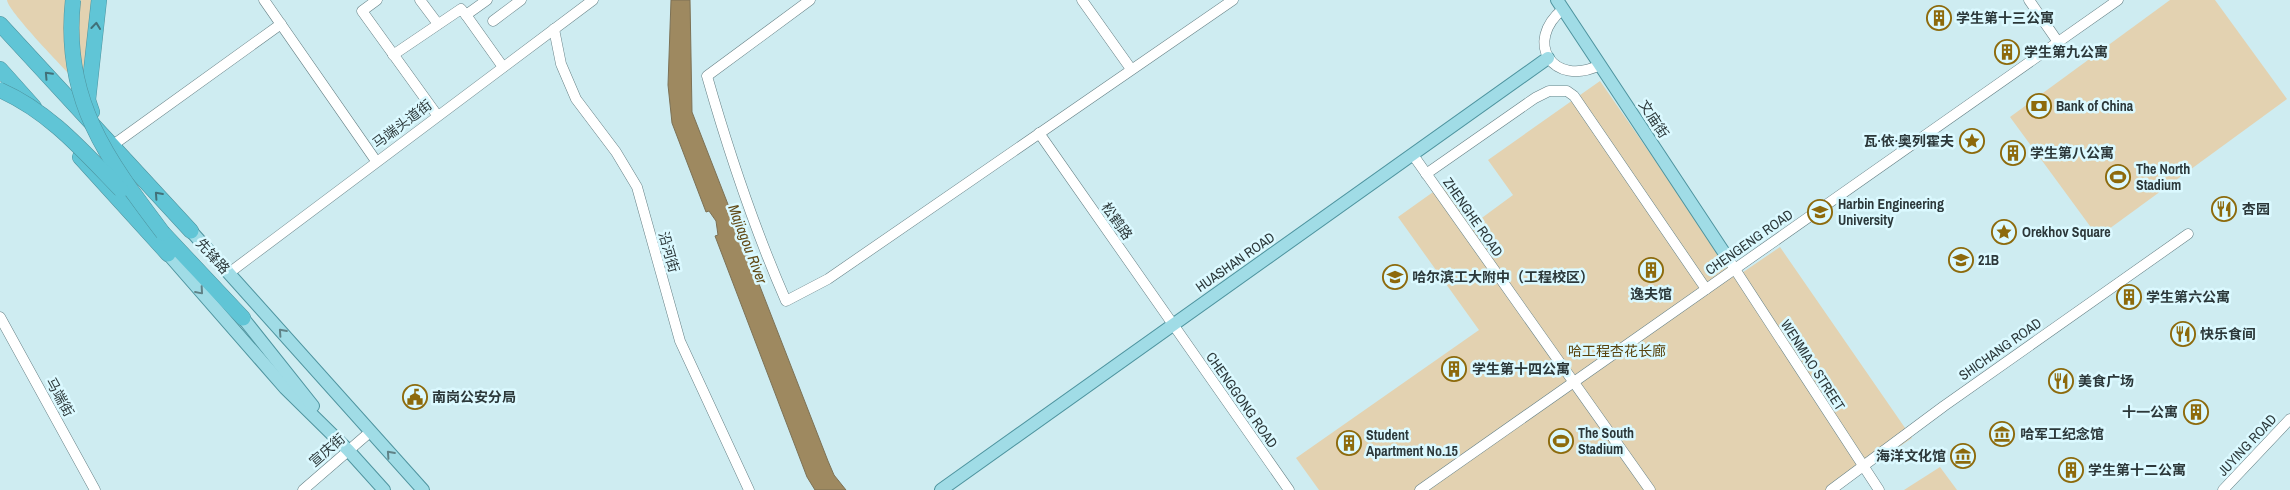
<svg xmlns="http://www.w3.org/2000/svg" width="2290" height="490" font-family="'Archivo Narrow','Noto Sans SC',sans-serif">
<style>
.green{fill:#e3d2b1}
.water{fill:#9e8960;stroke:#7c7155}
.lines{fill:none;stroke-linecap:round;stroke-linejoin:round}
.minor-casing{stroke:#668186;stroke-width:11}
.major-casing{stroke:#4e949f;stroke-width:14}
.highway-casing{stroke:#4e949f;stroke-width:16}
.minor{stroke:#fff;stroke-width:10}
.major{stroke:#a0dce6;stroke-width:12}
.highway{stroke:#60c5d6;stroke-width:15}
.highway-bridge-casing{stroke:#4e949f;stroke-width:16;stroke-linecap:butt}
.highway-bridge{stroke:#60c5d6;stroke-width:15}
.oneway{stroke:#417078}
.oneway2{stroke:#608287}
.labels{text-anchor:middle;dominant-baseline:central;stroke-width:5;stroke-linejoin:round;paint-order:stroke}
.poi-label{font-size:14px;font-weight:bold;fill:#2c383a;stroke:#dbf9ff;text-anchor:start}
.street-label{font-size:14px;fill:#2c383a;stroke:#dbf9ff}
.park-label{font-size:14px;fill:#58420c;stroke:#dbf9ff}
.water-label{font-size:15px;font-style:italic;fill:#624b18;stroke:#dbf9ff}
</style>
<rect width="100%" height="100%" fill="#ceecf1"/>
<g class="green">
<path d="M7,0H93L83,72L71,76C60,64 8,11 7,0Z"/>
<path d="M2170,0H2215L2287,99L2098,237L2010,117Z"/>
<path d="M1600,81L1736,277L1780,247L1912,438L1836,490H1319L1296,458L1479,330L1398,217L1450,180L1479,220L1513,195L1488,160Z"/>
<path d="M1940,467L1957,490H1904Z"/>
</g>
<path class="water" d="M671,0H690L692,112L828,461L834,475L846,490H815L807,477L715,236L718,235L716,221L709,211L706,212L672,123L668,85Z"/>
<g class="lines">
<defs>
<g id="minor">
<path d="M264,0L376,161"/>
<path d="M377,0L362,11L437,115"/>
<path d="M420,0L438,24"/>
<path d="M810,0L707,76C729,153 754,228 786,301L828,279L1233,0"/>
<path d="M1082,0L1131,69"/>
<path d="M2029,0L2058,42"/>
<path d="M1563,9C1523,42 1553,88 1600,65"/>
<path d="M466,15L503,67"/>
<path d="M493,21L521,0"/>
<path d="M554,29L561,64L576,99L616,152L637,187L680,341L749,490"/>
<path d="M393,55L461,9L466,15L487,0"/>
<path d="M1039,133L1289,490"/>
<path d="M113,145L281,24"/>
<path d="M1413,155L1650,490"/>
<path d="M1426,174L1535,98L1549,91H1567L1574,96L1706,289"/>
<path d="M1725,254L1879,490"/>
<path d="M229,273L593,0"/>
<path d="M0,317L95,490"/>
<path d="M303,490L370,432"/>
<path d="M1420,490L2118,0"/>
<path d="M1831,490L1944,406L2188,234"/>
<path d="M2223,490L2290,419"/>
</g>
<g id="major">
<path d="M1557,0L1725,254"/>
<path d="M191,231L423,490"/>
<path d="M168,254L285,388L348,450L384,490"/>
<path d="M243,318L313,406"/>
<path d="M941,490L1548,58"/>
</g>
<g id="highway">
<path d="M0,24L191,231"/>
<path d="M0,69L34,107"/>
<path d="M92,112L88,100L99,0"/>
<path d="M80,157L168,254"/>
<path d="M163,233L243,318"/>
</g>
</defs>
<use href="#minor" class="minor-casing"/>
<use href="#major" class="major-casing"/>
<use href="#highway" class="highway-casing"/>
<use href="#minor" class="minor"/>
<use href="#major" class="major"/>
<use href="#highway" class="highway"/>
<defs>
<g id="highway-bridge">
<path d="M73,0C62,99 107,159 163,233"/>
<path d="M0,90C50,112 84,152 121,190"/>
</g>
</defs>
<use href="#highway-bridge" class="highway-bridge-casing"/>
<use href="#highway-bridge" class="highway-bridge"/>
</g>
<defs><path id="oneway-chevron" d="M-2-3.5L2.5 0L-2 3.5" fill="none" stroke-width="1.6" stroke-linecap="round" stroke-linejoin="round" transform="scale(1.25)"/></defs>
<g class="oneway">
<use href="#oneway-chevron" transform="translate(96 26) rotate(-84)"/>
<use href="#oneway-chevron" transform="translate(48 75) rotate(-133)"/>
<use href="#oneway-chevron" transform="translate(158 195) rotate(-132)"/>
</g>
<g class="oneway2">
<use href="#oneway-chevron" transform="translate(200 291) rotate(49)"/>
<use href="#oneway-chevron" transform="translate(282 332) rotate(-132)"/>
<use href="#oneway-chevron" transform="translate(390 454) rotate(-132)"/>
</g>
<defs>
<symbol id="building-ring" viewBox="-11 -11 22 22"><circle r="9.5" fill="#dbf9ff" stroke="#8d6a0c" stroke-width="1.5"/><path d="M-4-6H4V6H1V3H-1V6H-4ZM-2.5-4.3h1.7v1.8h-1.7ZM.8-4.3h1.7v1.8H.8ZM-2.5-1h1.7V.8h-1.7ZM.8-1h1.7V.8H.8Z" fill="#8d6a0c"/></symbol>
<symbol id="bank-ring" viewBox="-11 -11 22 22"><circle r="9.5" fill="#dbf9ff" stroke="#8d6a0c" stroke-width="1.5"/><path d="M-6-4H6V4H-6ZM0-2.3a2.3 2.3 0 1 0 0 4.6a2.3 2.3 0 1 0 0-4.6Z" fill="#8d6a0c"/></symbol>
<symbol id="sight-ring" viewBox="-11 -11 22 22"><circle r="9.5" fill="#dbf9ff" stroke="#8d6a0c" stroke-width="1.5"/><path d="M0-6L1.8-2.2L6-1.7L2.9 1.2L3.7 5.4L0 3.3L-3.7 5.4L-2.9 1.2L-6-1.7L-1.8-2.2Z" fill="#8d6a0c"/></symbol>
<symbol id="stadium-ring" viewBox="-11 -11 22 22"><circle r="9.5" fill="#dbf9ff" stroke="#8d6a0c" stroke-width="1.5"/><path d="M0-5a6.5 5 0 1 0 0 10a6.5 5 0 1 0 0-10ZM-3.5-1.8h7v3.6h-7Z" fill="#8d6a0c"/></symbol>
<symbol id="restaurant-ring" viewBox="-11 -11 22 22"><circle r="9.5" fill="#dbf9ff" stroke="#8d6a0c" stroke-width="1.5"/><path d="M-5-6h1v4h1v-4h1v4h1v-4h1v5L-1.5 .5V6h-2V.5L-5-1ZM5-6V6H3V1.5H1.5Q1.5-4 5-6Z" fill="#8d6a0c"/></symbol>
<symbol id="university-ring" viewBox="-11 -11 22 22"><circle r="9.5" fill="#dbf9ff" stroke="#8d6a0c" stroke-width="1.5"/><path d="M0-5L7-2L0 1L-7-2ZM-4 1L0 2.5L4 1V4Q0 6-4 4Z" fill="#8d6a0c"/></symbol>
<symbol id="school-ring" viewBox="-11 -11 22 22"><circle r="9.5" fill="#dbf9ff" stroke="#8d6a0c" stroke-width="1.5"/><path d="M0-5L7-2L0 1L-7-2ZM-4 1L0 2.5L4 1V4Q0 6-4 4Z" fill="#8d6a0c"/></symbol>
<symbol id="civic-ring" viewBox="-11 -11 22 22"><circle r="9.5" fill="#dbf9ff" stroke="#8d6a0c" stroke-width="1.5"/><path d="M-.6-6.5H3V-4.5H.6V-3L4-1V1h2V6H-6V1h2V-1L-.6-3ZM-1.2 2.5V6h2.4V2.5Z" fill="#8d6a0c"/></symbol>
<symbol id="museum-ring" viewBox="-11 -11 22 22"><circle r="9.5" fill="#dbf9ff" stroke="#8d6a0c" stroke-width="1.5"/><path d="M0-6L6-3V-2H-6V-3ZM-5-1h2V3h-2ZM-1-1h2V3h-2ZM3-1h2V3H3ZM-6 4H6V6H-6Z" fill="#8d6a0c"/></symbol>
</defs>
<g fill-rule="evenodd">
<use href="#building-ring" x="1925" y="4" width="28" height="28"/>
<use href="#building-ring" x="1993" y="38" width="28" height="28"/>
<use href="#bank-ring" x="2025" y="92" width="28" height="28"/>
<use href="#sight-ring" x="1958" y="127" width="28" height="28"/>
<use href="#building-ring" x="1999" y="139" width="28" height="28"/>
<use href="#stadium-ring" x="2104" y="163" width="28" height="28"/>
<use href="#restaurant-ring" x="2210" y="195" width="28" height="28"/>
<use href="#university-ring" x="1806" y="198" width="28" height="28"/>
<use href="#sight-ring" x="1990" y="218" width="28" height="28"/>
<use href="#university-ring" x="1947" y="246" width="28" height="28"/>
<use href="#building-ring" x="1637" y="256" width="28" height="28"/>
<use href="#school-ring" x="1381" y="263" width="28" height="28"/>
<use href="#building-ring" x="2115" y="283" width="28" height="28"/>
<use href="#restaurant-ring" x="2169" y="320" width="28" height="28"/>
<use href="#building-ring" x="1440" y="355" width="28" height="28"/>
<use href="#restaurant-ring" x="2047" y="367" width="28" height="28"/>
<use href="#civic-ring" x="401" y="383" width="28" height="28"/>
<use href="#building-ring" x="2182" y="398" width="28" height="28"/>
<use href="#museum-ring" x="1988" y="420" width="28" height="28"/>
<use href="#stadium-ring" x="1547" y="427" width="28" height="28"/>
<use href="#building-ring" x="1335" y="429" width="28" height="28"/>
<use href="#museum-ring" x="1949" y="442" width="28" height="28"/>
<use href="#building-ring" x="2057" y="456" width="28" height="28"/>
</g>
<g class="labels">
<g class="poi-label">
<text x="1956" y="18">学生第十三公寓</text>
<text x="2024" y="52">学生第九公寓</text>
<text x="2056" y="106">Bank of China</text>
<text x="1954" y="141" text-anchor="end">瓦·依·奥列霍夫</text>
<text x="2030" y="153">学生第八公寓</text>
<text x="2136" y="169">The North<tspan x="2136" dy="16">Stadium</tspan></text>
<text x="1838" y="204">Harbin Engineering<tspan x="1838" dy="16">University</tspan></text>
<text x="2242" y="209">杏园</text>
<text x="2022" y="232">Orekhov Square</text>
<text x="1978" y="260">21B</text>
<text x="1412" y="277">哈尔滨工大附中（工程校区）</text>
<text x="1651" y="294" text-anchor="middle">逸夫馆</text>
<text x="2146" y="297">学生第六公寓</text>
<text x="2200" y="334">快乐食间</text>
<text x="1472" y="369">学生第十四公寓</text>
<text x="2078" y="381">美食广场</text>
<text x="432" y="397">南岗公安分局</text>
<text x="2178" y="412" text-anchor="end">十一公寓</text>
<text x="1578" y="433">The South<tspan x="1578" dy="16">Stadium</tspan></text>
<text x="2020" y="434">哈军工纪念馆</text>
<text x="1366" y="435">Student<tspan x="1366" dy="16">Apartment No.15</tspan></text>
<text x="1946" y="456" text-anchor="end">海洋文化馆</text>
<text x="2088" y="470">学生第十二公寓</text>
</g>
<g class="street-label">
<text transform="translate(1654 119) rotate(57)">文庙街</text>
<text transform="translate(402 124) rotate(-37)">马端头道街</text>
<text transform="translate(1473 217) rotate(55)">ZHENGHE ROAD</text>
<text transform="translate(1117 221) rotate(55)">松鹤路</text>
<text transform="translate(1749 242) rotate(-35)">CHENGENG ROAD</text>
<text transform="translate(669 252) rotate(74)">沿河街</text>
<text transform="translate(213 256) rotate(48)">先锋路</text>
<text transform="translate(1235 262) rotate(-35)">HUASHAN ROAD</text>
<text transform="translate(2000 349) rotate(-35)">SHICHANG ROAD</text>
<text transform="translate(1813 365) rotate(57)">WENMIAO STREET</text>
<text transform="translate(60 397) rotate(61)">马端街</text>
<text transform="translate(1242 400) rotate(55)">CHENGGONG ROAD</text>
<text transform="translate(2247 445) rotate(-47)">JUYING ROAD</text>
<text transform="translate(327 450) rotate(-41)">宣庆街</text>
</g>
<g class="park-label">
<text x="1617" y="351">哈工程杏花长廊</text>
</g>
<g class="water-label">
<text transform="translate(748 244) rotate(69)">Majiagou River</text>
</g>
</g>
</svg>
